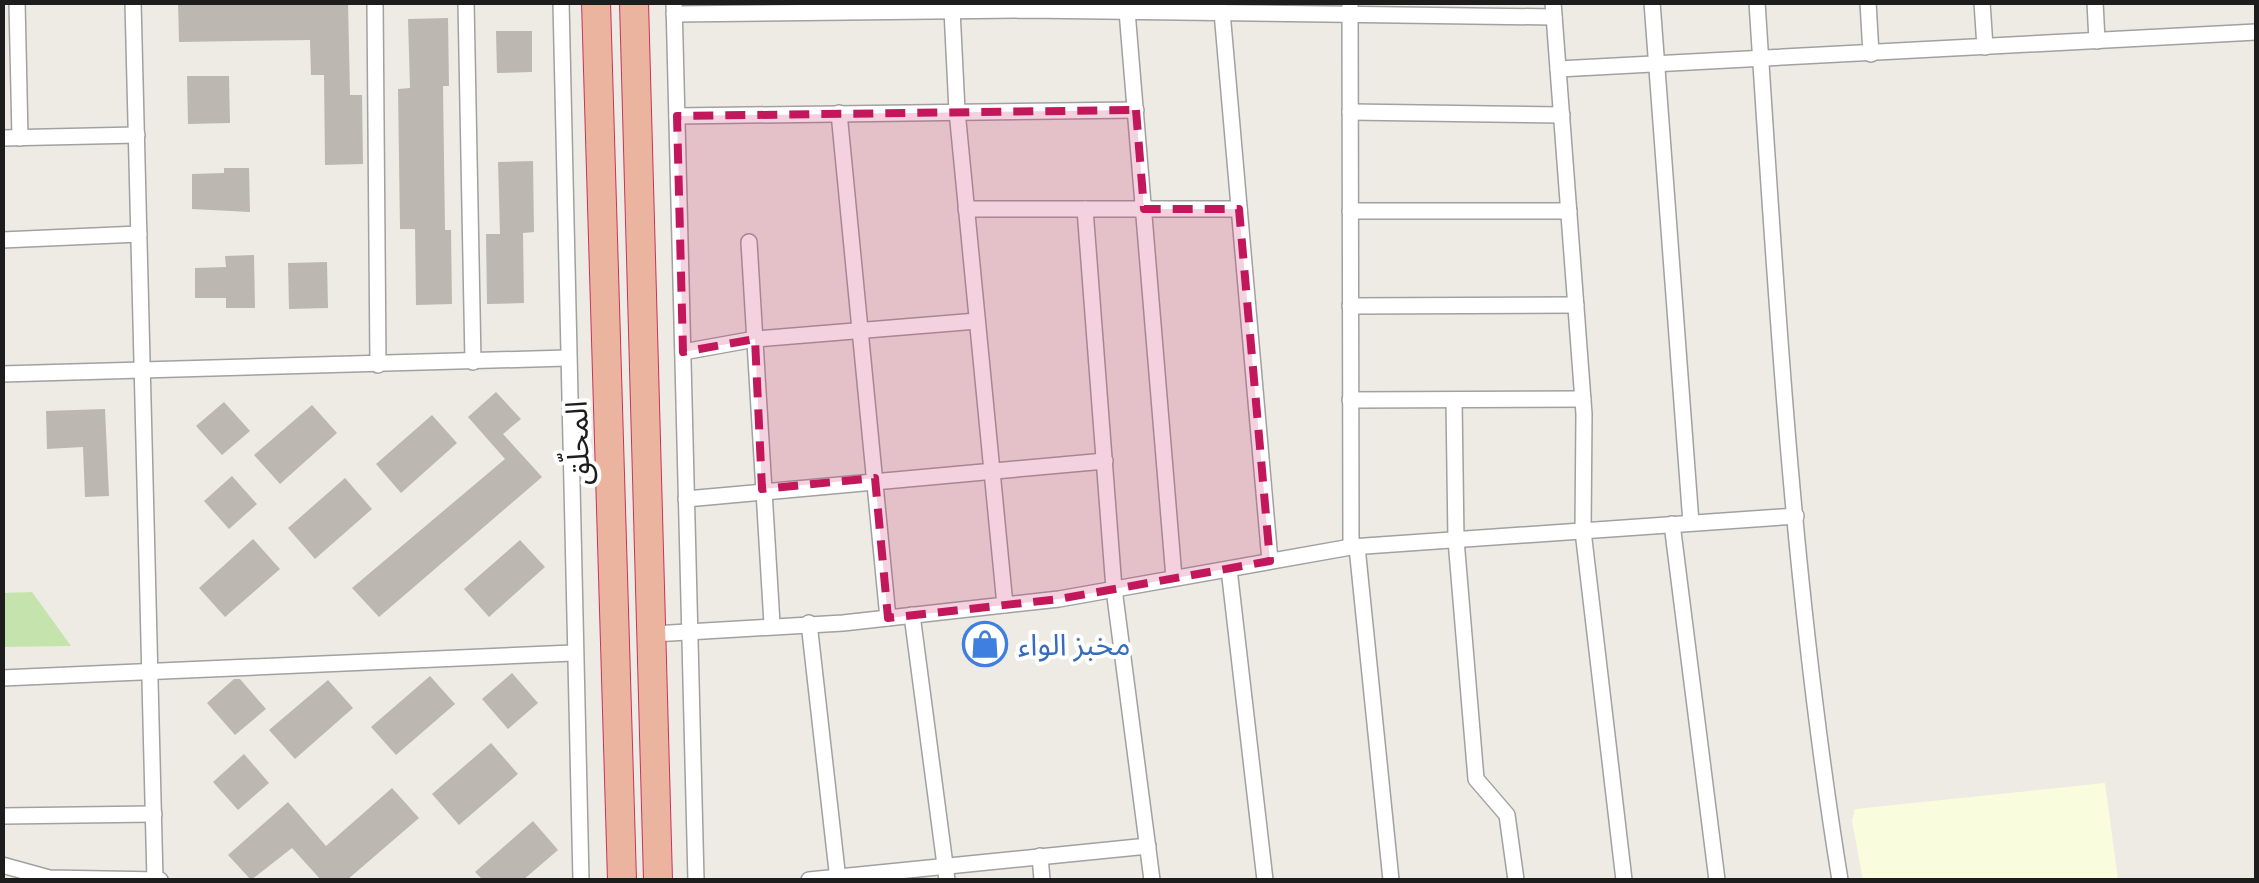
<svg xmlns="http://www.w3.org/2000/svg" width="2259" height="883" font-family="Ubuntu,'Noto Sans Arabic',sans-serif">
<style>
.education{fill:#fafcde}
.grass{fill:#c5e4ad}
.building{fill:#bdb7b1}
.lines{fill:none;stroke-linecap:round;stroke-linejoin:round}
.minor-casing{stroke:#a1a1a1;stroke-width:18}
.trunk-casing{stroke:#ca325d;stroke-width:30}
.minor{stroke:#fff;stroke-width:15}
.trunk{stroke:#eab49e;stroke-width:28}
.marked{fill:#c2185b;fill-opacity:0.2;stroke:#c2185b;stroke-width:8;stroke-dasharray:20 12;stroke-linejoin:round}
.labels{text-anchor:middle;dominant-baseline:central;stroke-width:8;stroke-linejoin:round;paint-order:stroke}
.street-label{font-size:30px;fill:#1d1d1d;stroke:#fff}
.shop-label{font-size:30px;fill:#366cbe;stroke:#fff;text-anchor:start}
</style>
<rect width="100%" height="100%" fill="#edebe4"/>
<path class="education" d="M2105,783L2118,880H1863L1852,821L1855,809Z"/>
<path class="grass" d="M32,592L71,646L3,647V593Z"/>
<g class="building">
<path d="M178,2H348L350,95H362L363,164L325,165L324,75H311L310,40L179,42Z"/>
<path d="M448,18L449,86H443L445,230H451L452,304L416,305L415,229H400L398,89L410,88L408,19Z"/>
<path d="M496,31H532V72L497,73Z"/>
<path d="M187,76H229L230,123L188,124Z"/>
<path d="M533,161L534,232L523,233L524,303L487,304L486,234H500L498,162Z"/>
<path d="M224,168H249L250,212L192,209V174L224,173Z"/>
<path d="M254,255L255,308H226V298H195V268L226,267L225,256Z"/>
<path d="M327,262L328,308L289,309L288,263Z"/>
<path d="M496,392L521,419L503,434L542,477L379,617L352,588L505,459L468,417Z"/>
<path d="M224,402L250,431L222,455L196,426Z"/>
<path d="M312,405L337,433L280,484L254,455Z"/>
<path d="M105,409L109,496L85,497L83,447L47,449L46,411Z"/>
<path d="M432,415L457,443L401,493L376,464Z"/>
<path d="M232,476L257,504L229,529L204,501Z"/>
<path d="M345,478L372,509L315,559L288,528Z"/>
<path d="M253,539L280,569L225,617L199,588Z"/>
<path d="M520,540L545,567L489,617L464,589Z"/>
<path d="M512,673L538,703L508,729L482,699Z"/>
<path d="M430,676L455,704L396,755L371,727Z"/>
<path d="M234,679H240L266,709L235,735L207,703Z"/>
<path d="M328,680L353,708L295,759L269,730Z"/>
<path d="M491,743L518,774L459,825L432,794Z"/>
<path d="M244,754L269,783L238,810L213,782Z"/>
<path d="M392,788L419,818L347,880H321L292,848L251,880L228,855L288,802L326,846Z"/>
<path d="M533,821L558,850L523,880H483L475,872Z"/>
</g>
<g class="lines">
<defs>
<g id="minor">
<path d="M17,2L20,138"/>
<path d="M133,2L155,880"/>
<path d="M375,2L378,365"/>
<path d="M466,2L473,362"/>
<path d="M561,2L581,880"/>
<path d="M674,2L696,880"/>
<path d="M1350,2L1351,547"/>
<path d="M1553,2L1584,414L1583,531L1624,880"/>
<path d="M1652,2L1691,523"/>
<path d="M1757,2C1776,295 1793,591 1840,880"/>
<path d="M1868,2L1871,54"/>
<path d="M1982,2L1985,47"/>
<path d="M2095,2L2097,41"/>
<path d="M952,10L957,111L1005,605"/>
<path d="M1127,11L1174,578"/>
<path d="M1222,12L1270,561"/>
<path d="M674,14L1028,10L1554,17"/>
<path d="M1558,69L2256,32"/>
<path d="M1350,112L1562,115"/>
<path d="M839,113L888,618"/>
<path d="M677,116L1136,110"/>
<path d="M2,138L137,135"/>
<path d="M966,209H1239"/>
<path d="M1085,209L1114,589L1152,880"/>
<path d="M1350,211H1569"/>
<path d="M2,240L139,234"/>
<path d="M749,242L772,624"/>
<path d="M1350,306L1576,305"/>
<path d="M683,352L755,339L977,321"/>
<path d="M2,374L567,358"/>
<path d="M1350,400L1583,399"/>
<path d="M1454,400L1456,540L1476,779L1507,815L1516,880"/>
<path d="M686,499L1105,461"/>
<path d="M1672,524L1717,880"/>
<path d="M1357,547L1391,880"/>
<path d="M1229,569L1265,880"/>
<path d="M912,615L947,880"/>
<path d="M809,623L838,880"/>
<path d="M653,634L843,623L1059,599L1351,547L1796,516"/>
<path d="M2,678L573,653"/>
<path d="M2,816L154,814"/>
<path d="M1040,856L1042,880"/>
<path d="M2,865L49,878L160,880"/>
<path d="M809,880L1148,846"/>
</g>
<g id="trunk">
<path d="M596,2L622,880"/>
<path d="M634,2L658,880"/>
</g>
</defs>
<use href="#minor" class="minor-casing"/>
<use href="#trunk" class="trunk-casing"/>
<use href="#minor" class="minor"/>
<use href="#trunk" class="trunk"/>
</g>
<path class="marked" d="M1136,110L1144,209H1239L1270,561L1059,599L888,618L875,478L762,489L755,339L683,352L677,116Z"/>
<defs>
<symbol id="shop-ring" viewBox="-11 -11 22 22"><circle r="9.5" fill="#fff" stroke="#3f7fe0" stroke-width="1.5"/><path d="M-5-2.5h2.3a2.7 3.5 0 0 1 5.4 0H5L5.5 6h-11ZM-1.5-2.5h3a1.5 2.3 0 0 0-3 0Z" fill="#3f7fe0"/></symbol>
</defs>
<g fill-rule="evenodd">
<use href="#shop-ring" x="960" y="619" width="50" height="50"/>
</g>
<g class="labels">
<g class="street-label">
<text transform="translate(577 443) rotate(-92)">المحلّق</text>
</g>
<g class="shop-label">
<text x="1018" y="644">مخبز الواء</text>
</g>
</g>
<rect width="2259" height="883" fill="none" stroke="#1d1d1d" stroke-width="10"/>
</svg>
